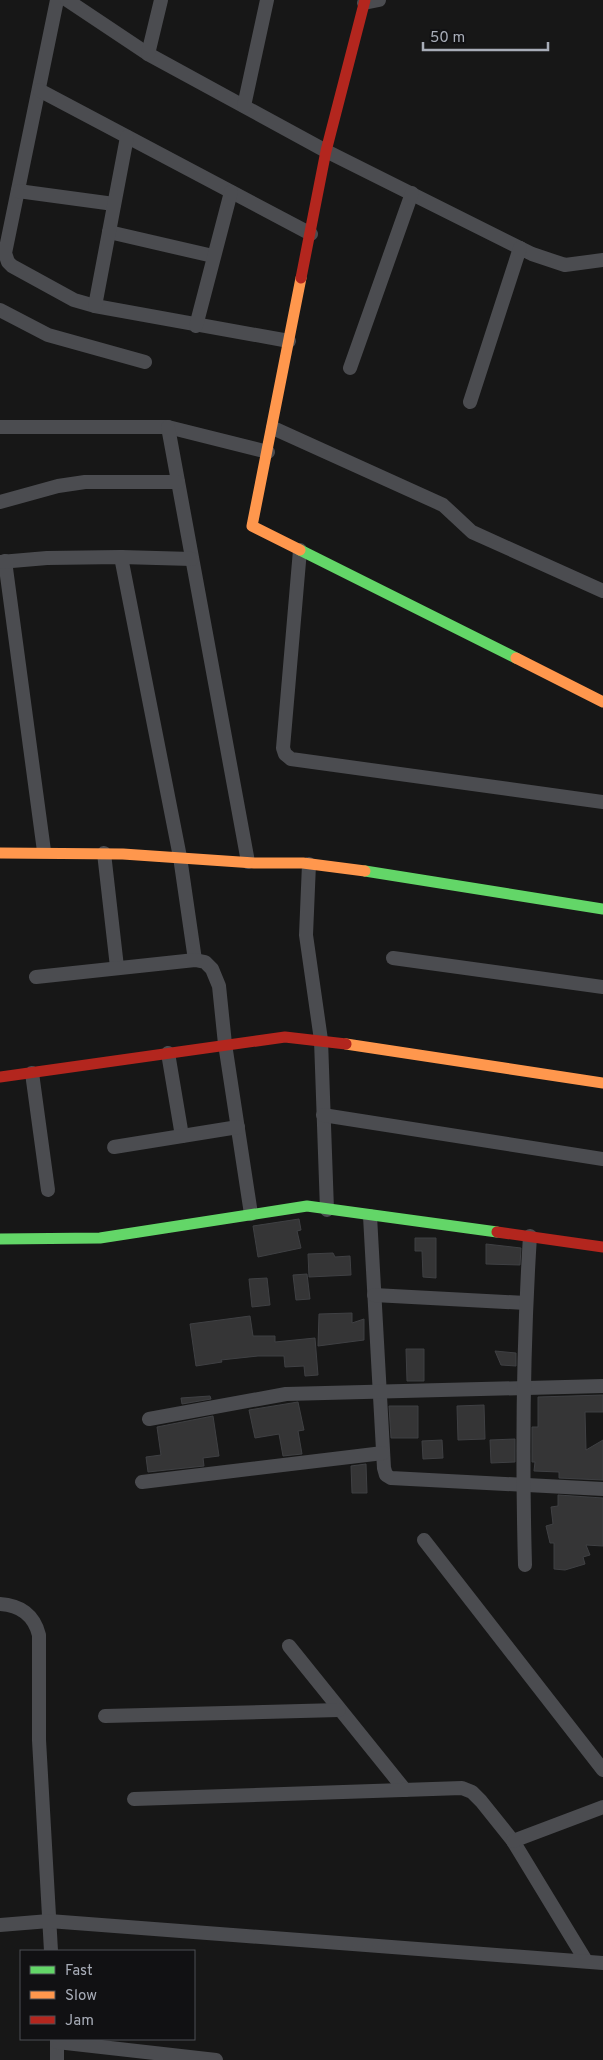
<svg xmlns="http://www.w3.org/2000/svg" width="603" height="2060" font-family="Overpass,sans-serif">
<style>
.building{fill:#353536;stroke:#3f4043}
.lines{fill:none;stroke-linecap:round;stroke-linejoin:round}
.street{stroke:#4b4c50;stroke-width:14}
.fast{stroke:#63d668;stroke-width:11}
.slow{stroke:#ff974d;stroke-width:11}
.jam{stroke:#b3261e;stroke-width:11}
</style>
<rect width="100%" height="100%" fill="#171717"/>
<g class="building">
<path d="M299,1219L301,1230L297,1231L301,1248L258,1257L253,1226Z"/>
<path d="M415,1238H436V1278L423,1277L422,1251H415Z"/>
<path d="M486,1244L521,1248L520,1265L486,1264Z"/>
<path d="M333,1253L335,1257L350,1256L351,1275L309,1277L308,1254Z"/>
<path d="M307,1274L310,1299L296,1300L293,1275Z"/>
<path d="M267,1278L270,1305L252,1307L249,1279Z"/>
<path d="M352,1313V1323L364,1319V1340L318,1346L319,1314Z"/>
<path d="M250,1316L253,1336H275V1342L315,1338L318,1375L305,1376L304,1366L285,1367L284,1356H258L221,1360L222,1362L196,1366L190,1324Z"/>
<path d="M406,1349H424V1381H407Z"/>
<path d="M495,1351L516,1353V1366L501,1365Z"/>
<path d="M603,1395V1412H585L586,1450L603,1440V1480L559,1478V1472L534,1471L535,1462H532V1427H538V1397Z"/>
<path d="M210,1396L211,1399L182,1404L181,1398Z"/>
<path d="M298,1402L304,1430L298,1431L302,1454L283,1456L279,1434L255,1438L249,1410Z"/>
<path d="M484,1405L485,1439L458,1440L457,1406Z"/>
<path d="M389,1406H418V1438H391Z"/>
<path d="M213,1416L219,1456L203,1458L204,1466L148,1472L146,1457L161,1455L157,1427Z"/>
<path d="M515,1439V1462L491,1463L490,1440Z"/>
<path d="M442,1440L443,1458L423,1459L422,1441Z"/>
<path d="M366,1464L367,1493H352L351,1466Z"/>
<path d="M558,1495L603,1498V1546L586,1545L590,1555L583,1557L585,1564L565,1570L554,1569V1543H550L546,1526L553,1524L551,1507L558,1506Z"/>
</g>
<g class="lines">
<g class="street">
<path d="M57,0L5,253L8,262L12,266L74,300L95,306L289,341"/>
<path d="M67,0L148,54L326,151L532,254L565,265L603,260"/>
<path d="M364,3L379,0"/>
<path d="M148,54L161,0"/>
<path d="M39,90L311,234"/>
<path d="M244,106L267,0"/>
<path d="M18,191L114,204"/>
<path d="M109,232L213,256"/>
<path d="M95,306L127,137"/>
<path d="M0,310L48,335L145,362"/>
<path d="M196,326L231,192"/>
<path d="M350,368L412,193"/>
<path d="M470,402L520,248"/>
<path d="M0,427H168L268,452"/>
<path d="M168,427L248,862"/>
<path d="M273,428L443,505L472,532L603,591"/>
<path d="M0,502L58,486L85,482H178"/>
<path d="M300,550L283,748L285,754L291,759L603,802"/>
<path d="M121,557L180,857L195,960"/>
<path d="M5,561L44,851"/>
<path d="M0,562L47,558L121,557L192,559"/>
<path d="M104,853L117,967"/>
<path d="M309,864L306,935L321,1040L327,1210"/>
<path d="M393,958L603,987"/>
<path d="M36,977L195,960L205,962L212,969L219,986L225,1044L251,1214"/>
<path d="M168,1053L182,1136"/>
<path d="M32,1073L48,1190"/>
<path d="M323,1115L603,1159"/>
<path d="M114,1147L238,1127"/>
<path d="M370,1216L384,1468L386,1475L391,1478L603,1489"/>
<path d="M374,1295L526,1303"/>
<path d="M149,1419L286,1394L603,1386"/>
<path d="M142,1482L383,1453"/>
<path d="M424,1540L603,1770"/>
<path d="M525,1565C522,1456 523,1346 530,1236"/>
<path d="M0,1604C20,1605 34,1615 39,1635V1740L51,1951"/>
<path d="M289,1646L405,1790"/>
<path d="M105,1716L339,1710"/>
<path d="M134,1799L462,1788L472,1792L481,1801L513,1841L586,1961"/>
<path d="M513,1841L603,1807"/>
<path d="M0,1925L49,1921L603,1963"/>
<path d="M57,2039V2060"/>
<path d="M57,2042L216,2060"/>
</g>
<g class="fast">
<path d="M300,550L516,658"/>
<path d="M365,871L603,909"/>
<path d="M0,1239L100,1238L307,1206L497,1232"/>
</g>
<g class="slow">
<path d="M300,550L252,526L301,278"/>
<path d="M516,658L603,702"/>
<path d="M0,853L123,854L254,863H303L365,871"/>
<path d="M346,1044L603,1083"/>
</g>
<g class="jam">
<path d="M301,278L326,151L365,0"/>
<path d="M0,1077L285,1037L346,1044"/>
<path d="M497,1232L603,1247"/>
</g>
</g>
<rect x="20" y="1950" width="175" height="90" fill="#111113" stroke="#4d4f55"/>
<rect x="30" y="1966" width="25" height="8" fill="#63d668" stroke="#4d4f55"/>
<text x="65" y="1975" font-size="15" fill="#a8adb8">Fast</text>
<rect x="30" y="1991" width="25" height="8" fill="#ff974d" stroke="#4d4f55"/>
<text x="65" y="2000" font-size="15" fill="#a8adb8">Slow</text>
<rect x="30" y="2016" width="25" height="8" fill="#b3261e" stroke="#4d4f55"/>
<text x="65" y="2025" font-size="15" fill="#a8adb8">Jam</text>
<path d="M423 42v8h125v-8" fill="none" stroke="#a8adb8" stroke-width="2.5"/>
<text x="430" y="42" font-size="15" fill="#a8adb8" stroke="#111113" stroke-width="4" paint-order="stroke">50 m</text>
</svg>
